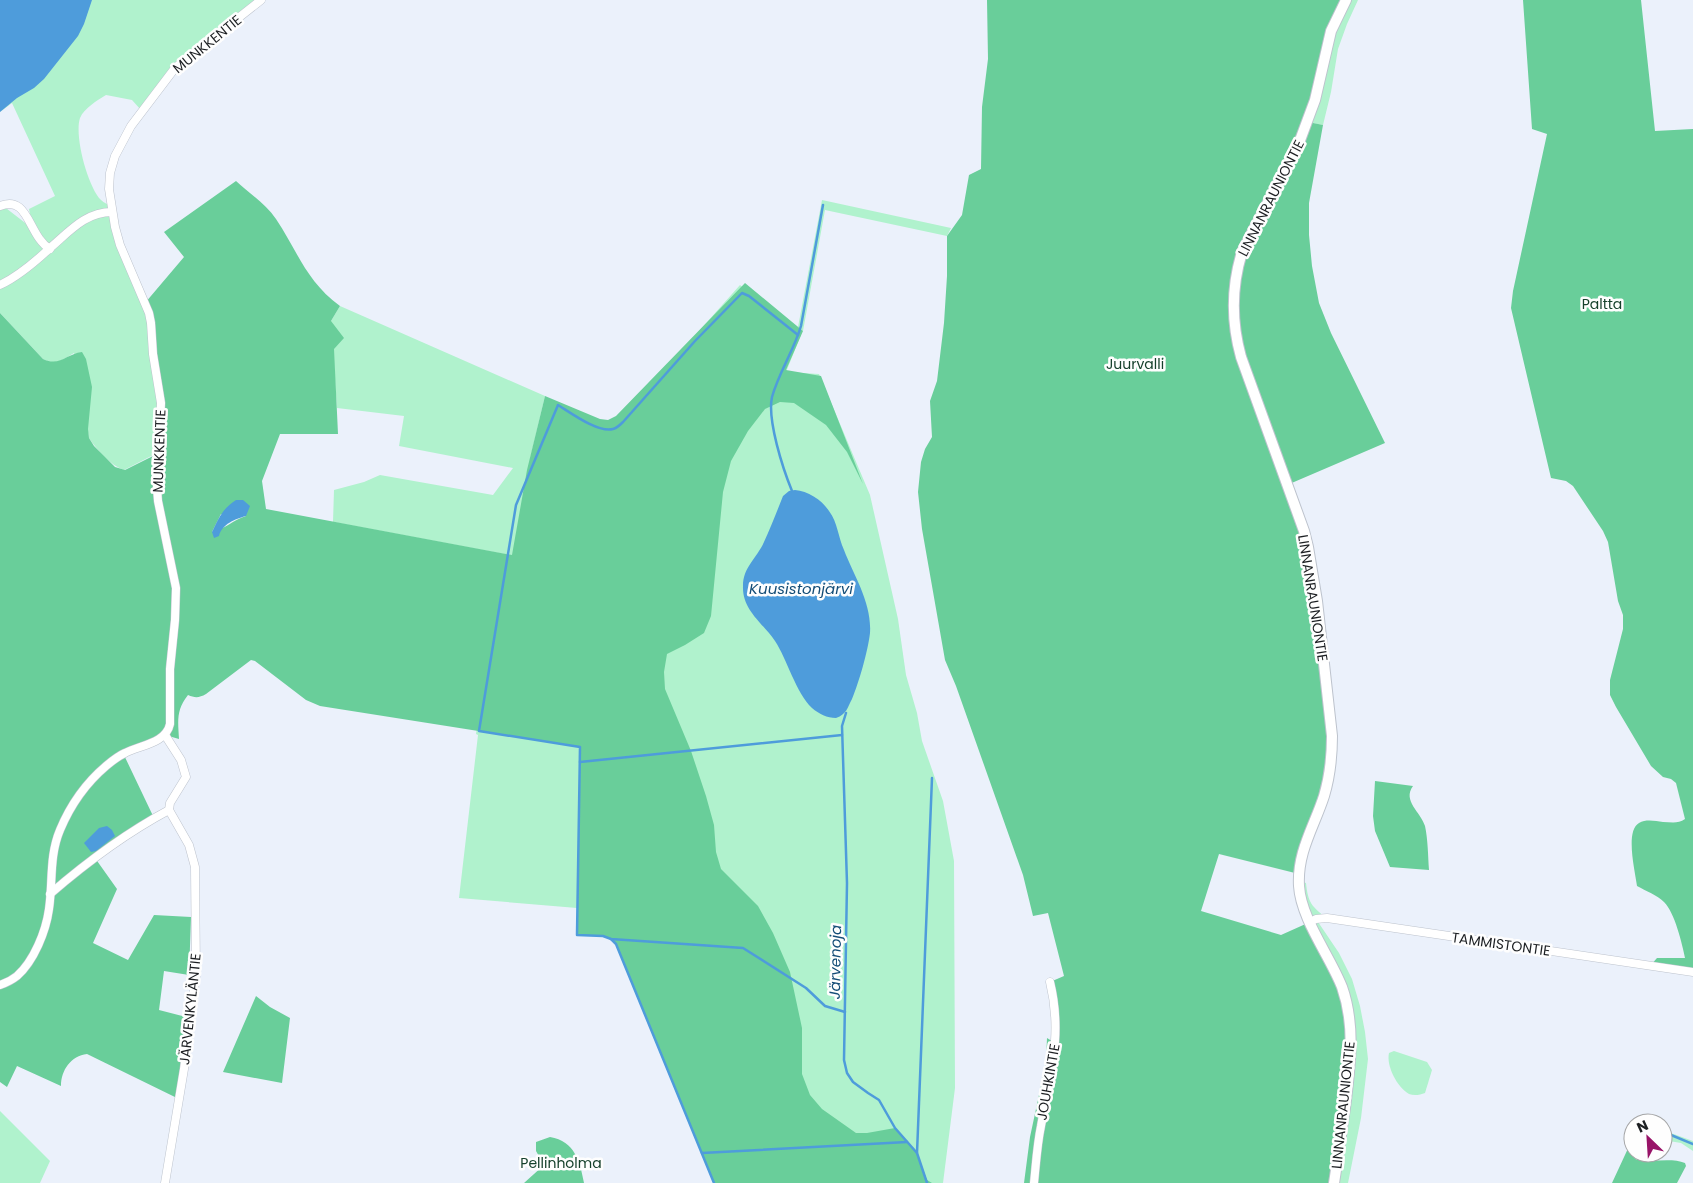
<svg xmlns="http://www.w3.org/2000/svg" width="1693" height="1183" font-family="Poppins,sans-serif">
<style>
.green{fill:#b0f2cd}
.forest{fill:#69ce9a;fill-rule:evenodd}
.water{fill:#4e9cdb}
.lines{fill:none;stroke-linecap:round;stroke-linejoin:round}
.stream{stroke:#4e9cdb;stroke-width:2.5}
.minor-casing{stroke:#bdc3cd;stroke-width:9}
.tertiary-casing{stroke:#bdc3cd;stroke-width:12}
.minor{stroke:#fff;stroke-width:8}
.tertiary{stroke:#fff;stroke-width:10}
.labels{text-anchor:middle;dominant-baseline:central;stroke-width:5;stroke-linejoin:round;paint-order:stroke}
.street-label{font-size:14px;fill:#1c1f22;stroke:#fefefe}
.park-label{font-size:14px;fill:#16412c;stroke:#fefefe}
.water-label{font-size:15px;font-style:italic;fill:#144d77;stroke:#fefefe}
</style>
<rect width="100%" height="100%" fill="#ebf1fb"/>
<g class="green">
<path d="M84,0H261L186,59L141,110L132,100L106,95C98,100 84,108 80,118C74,136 88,187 101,200C104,203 108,204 111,206L115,227L145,303L160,389L159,452L124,470C110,465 98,451 89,438L74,353C62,360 57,366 43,359L0,313V206L2,205L33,229L29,209L55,196L12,103L0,112Z"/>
<path d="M1346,0H1358L1347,24L1338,49L1331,92L1323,125L1307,122L1327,47Z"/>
<path d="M822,200L951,228L947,236L825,210L803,331L798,327Z"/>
<path d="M740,285L801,335L786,372L819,374L870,495L898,619L906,675L917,713L922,741L943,801L954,861L955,1088L943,1183H717L616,944C607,933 590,936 577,935V908L459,898L478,735L476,734L504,554L333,522L334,490L364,482L380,475L493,495L513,468L399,446L404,416L337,408L331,321L340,306L545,396L530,459L609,432Z"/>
<path d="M1299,881L1306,883C1308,903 1312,907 1327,918L1316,919L1339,953L1352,979L1360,1006L1365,1032L1368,1059L1361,1118L1348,1183H1334L1310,922Z"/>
<path d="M1394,1051L1427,1062L1432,1070L1425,1093C1420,1095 1414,1096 1409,1094C1397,1087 1386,1066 1389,1053Z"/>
<path d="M0,1111L50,1161L40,1183H0Z"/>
<path d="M1668,1132L1693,1141V1151L1681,1143L1663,1140V1133Z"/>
</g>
<g class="forest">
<path d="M987,0H1346L1339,14L1308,122L1323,125L1309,203V235L1312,266L1319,303L1331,333L1385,443L1287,485L1304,531L1332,755L1299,874L1219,854L1201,911L1281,935L1310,922L1333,966L1351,1034L1334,1183H1024L1030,1137L1046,1062L1047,1038L1055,1043L1050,982L1064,976L1048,913L1033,916L1023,875L956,686L945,660L922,529L918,492L921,462L925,449L932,437L930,401L937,381L944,323L947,276V236L962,215L969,175L981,169L982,107L988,59Z"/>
<path d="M1523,0H1641L1655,131L1693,129V972L1650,966L1657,958H1685C1682,944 1675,913 1664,902C1657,895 1646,891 1637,886C1635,871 1625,831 1639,823C1646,819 1655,821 1663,822C1671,822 1678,824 1685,819L1676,783L1671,779L1663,777L1651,766L1616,707L1610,695V680L1623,629V615L1618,601L1608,542L1603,531L1573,486L1566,481L1551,478L1511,308L1513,291L1547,134L1532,129Z"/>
<path d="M236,181C249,193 266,204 276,219C298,252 306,281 340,306L331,321L344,338L334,349L338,434H280L262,481L266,509L512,555L527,470L545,396L600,419L608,420L616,416L745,283L803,331L786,370L821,376L863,484L847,452L826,425L794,403L780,402L765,409L748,431L731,461L723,492L711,616L704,633L685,645L667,654L664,672L665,689L691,751L706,796L714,825L716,852L721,869L758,906L773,933L790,972L802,1028V1074L810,1095L822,1109L856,1133H867L895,1128L917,1153L927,1180L932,1183H714L616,944C607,933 590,936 577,935L580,747L320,706L306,700L255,661L251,660L206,694C199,698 195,698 188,695C176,710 178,721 179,739L165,735L123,753L154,818L95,858L117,889L93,943L128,960L154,915L191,917L189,975L164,971L159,1010L190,1018L179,1099L87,1054C71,1056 61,1070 61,1086L17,1066L7,1087L0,1082V313L43,359C60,367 66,354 82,352L86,359L92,387L88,429L89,438L94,446L115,467L125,470L159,453L161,417L145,303L184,257L164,232ZM221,514L246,516C233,520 225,529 212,532Z"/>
<path d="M1375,781L1413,786C1402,801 1421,812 1425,826C1428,840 1428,856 1429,870L1390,867L1375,831L1373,816Z"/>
<path d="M256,996L270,1007L290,1018L282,1083L223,1072Z"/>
<path d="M550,1137C575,1141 580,1162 584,1183H524L544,1165L536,1151V1142Z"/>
<path d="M1631,1142L1635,1159C1651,1163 1672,1157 1685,1163L1686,1166L1677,1183H1612Z"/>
</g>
<g class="water">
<path d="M0,0H92L84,24L78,36L44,79L34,88L17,98L0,112Z"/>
<path d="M795,490C808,491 822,500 829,511C838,523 838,537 844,550C854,576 872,603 870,633C868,651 859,682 852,699C847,708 847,714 836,718C827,718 819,714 812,708C796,693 787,659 775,641C763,623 742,610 743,586C743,567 757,558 764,542C771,527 777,511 783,496L789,491Z"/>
<path d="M236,500H243L250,506L246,516C235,519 222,524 219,536L214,538L212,532C219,518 222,509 236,500Z"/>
<path d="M107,826L112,830L115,836L96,851L91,852L84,843L99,828Z"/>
</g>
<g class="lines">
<g class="stream">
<path d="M798,335L749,296L742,293L695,341L623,422C620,425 617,428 613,429C598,433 571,413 558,405L516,505L479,731L580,747L577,935L603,936L611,939L743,948L806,988L825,1006L845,1012"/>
<path d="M792,491C783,469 767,420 772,397C779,372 794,350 801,326L823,205"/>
<path d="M846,713L842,726L847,883L844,1060L847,1073L853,1082L868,1093L879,1100L895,1128L917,1153L927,1183"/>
<path d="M580,762L842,735"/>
<path d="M611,939L616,944L714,1183"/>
<path d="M1663,1135H1671L1693,1144"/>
<path d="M1631,1142L1633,1141"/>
<path d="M702,1153L907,1142"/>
<path d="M917,1153L932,778"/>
</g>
<defs>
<g id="minor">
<path d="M0,206C29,194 28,236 50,249"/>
<path d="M0,285C19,276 35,262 50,248C69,232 85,212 112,212"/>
<path d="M50,894C87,862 126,833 169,810L170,803L186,777L181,760L165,735"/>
<path d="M1310,922L1316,919L1327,918L1693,972"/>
<path d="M0,985C6,983 12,980 17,976C34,961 46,931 49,909C53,882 49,856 60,830C70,806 86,783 106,766C112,761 118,756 125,753C141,745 166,743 170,724V669L175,620L176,588L158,501L157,488L161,403L153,354L151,323L149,313L120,245L115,227L109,189L110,173L115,156L131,126L175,68L261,0"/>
<path d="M165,1183L184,1069L196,975L195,867L189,845L169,810"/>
<path d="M1034,1183C1036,1164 1037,1145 1041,1126C1050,1074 1063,1035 1050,982"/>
</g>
<path id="tertiary" d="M1334,1183C1338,1158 1341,1133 1345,1108C1350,1067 1356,1027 1342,987C1330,956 1301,919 1299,886C1297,852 1314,827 1324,796C1330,776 1332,756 1332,736L1317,601L1308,547L1304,531L1241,357C1231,321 1231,288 1242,252L1299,143L1315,100L1331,31L1346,0"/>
</defs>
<use href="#minor" class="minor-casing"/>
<use href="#tertiary" class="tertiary-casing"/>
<use href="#minor" class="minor"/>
<use href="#tertiary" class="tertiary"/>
</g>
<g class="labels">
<g class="street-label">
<text transform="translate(207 44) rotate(-39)">MUNKKENTIE</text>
<text transform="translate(1271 198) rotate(-63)">LINNANRAUNIONTIE</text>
<text transform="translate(159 451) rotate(-88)">MUNKKENTIE</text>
<text transform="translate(1313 598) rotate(81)">LINNANRAUNIONTIE</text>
<text transform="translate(1501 944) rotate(8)">TAMMISTONTIE</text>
<text transform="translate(190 1009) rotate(-84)">JÄRVENKYLÄNTIE</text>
<text transform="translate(1048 1082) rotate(-80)">JOUHKINTIE</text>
<text transform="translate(1343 1105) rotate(-84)">LINNANRAUNIONTIE</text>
</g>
<g class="park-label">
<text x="1602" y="304">Paltta</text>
<text x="1135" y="364">Juurvalli</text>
<text x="561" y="1163">Pellinholma</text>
</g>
<g class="water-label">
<text x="801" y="588">Kuusistonjärvi</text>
<text transform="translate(835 962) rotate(-89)">Järvenoja</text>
</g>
</g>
<g transform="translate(1648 1138) rotate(335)"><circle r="24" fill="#fefefe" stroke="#a4a5a6"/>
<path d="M0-4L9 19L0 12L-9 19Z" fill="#981368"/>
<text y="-8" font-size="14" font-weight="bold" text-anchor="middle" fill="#1c1f22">N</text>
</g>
</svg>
